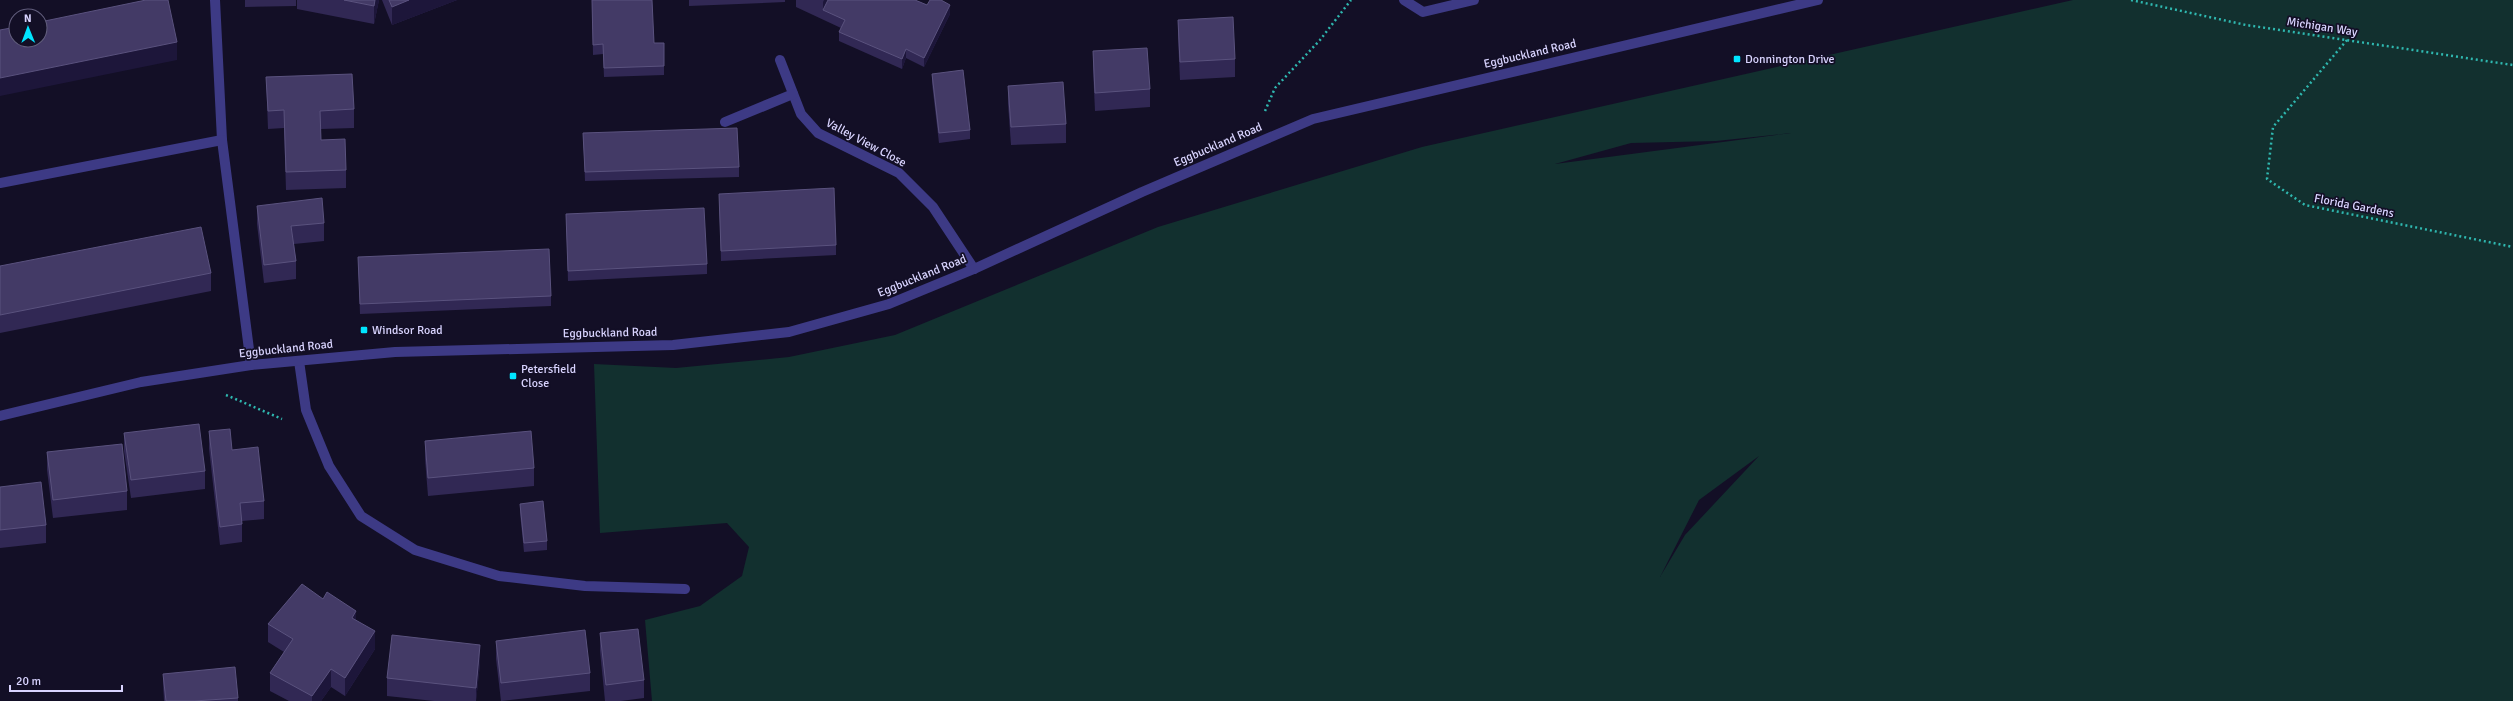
<svg xmlns="http://www.w3.org/2000/svg" width="2513" height="701" font-family="Signika,sans-serif">
<style>
.green{fill:#12302f;fill-rule:evenodd}
.lines{fill:none;stroke-linecap:round;stroke-linejoin:round}
.path{stroke:#2fb8b0;stroke-width:2.5;stroke-dasharray:2 3;stroke-linecap:butt}
.minor{stroke:#3d3a85;stroke-width:10}
.wall{fill:#312854}
.shaded-wall{fill:#1d163a}
.building{fill:#433a66;stroke:#5a527e}
.poi-dot{fill:#00e5ff;stroke:#130f26;stroke-width:1.5}
.labels{text-anchor:middle;dominant-baseline:central;stroke-width:3.5;stroke-linejoin:round;paint-order:stroke}
.street-label{font-size:12px;fill:#d9d4ff;stroke:#130f26}
.poi-label{font-size:12px;fill:#d9d4ff;stroke:#130f26;text-anchor:start}
</style>
<rect width="100%" height="100%" fill="#130f26"/>
<path class="green" d="M2073,0H2513V701H652L645,620L700,606L742,576L749,547L727,523L600,533L594,364L676,368L789,357L895,335L1158,227L1422,147ZM1791,133L1555,164L1631,143L1716,141ZM1759,456L1685,535L1660,577L1699,500Z"/>
<g class="lines">
<g class="path">
<path d="M2131,0L2246,25L2513,65"/>
<path d="M2347,40L2273,127L2267,179L2305,205L2513,247"/>
<path d="M1265,111L1275,88L1320,40L1351,0"/>
<path d="M226,395L282,419"/>
</g>
<g class="minor">
<path d="M215,0L222,140L251,365"/>
<path d="M1404,0L1423,12L1474,0"/>
<path d="M780,60L801,114L818,133L899,173L933,207L974,269"/>
<path d="M725,122L793,94"/>
<path d="M0,183L222,140"/>
<path d="M299,361L306,410L329,466L361,516L415,550L499,576L585,586L685,589"/>
<path d="M0,416L141,382L251,365L395,352L673,345L789,332L889,304L974,269L1142,192L1313,119L1818,0"/>
</g>
</g>
<g class="wall">
<path d="M245,0H296V6L245,7Z"/>
<path d="M297,0H379L374,24L297,9Z"/>
<path d="M382,0H457L392,25Z"/>
<path d="M592,0H652L654,43H664V75L604,77L603,54L593,55Z"/>
<path d="M689,0H785V2L689,6Z"/>
<path d="M796,0H915L950,14L924,67L906,58L902,69L839,41V32L841,28L796,7Z"/>
<path d="M1178,20L1235,59V77L1180,80L1178,38Z"/>
<path d="M1093,51L1150,89V107L1095,111L1093,69Z"/>
<path d="M932,74L970,130V139L939,143L932,83Z"/>
<path d="M266,77L354,109V128L321,129V140L346,170V188L286,190L284,128L268,129Z"/>
<path d="M1008,86L1066,124V143L1011,145L1008,104Z"/>
<path d="M583,133L739,167V177L585,181Z"/>
<path d="M719,194L836,245V255L721,261Z"/>
<path d="M257,206L324,223V241L294,244L296,261V279L264,283L257,224Z"/>
<path d="M566,214L707,264V274L568,281Z"/>
<path d="M358,257L551,296V306L360,314Z"/>
<path d="M0,266L211,273V291L0,333Z"/>
<path d="M209,431L264,501V519L242,521V542L220,545L209,449Z"/>
<path d="M124,433L205,471V489L131,498L124,451Z"/>
<path d="M425,441L534,468V486L428,496L425,459Z"/>
<path d="M47,452L127,491V510L53,518L47,470Z"/>
<path d="M0,487L46,525V543L0,548Z"/>
<path d="M520,504L547,541V550L524,552L520,513Z"/>
<path d="M323,599L356,620L375,649L345,696L331,687L321,701H289L270,691V673L284,652L268,642V624Z"/>
<path d="M600,633L644,680V698L621,701H605L600,651Z"/>
<path d="M496,641L590,673V691L501,701L496,659Z"/>
<path d="M480,663L476,701H434L387,696V678Z"/>
<path d="M163,674L238,698V701H164L163,683Z"/>
</g>
<g class="shaded-wall">
<path d="M375,0H379L374,24V6Z"/>
<path d="M409,0H457L392,25V7Z"/>
<path d="M824,0H832L823,10V2Z"/>
<path d="M950,5V14L924,67V58Z"/>
<path d="M177,42V60L0,96V78Z"/>
<path d="M906,49V58L902,69V59Z"/>
<path d="M356,611V629L352,618Z"/>
<path d="M375,631V649L345,696V678Z"/>
<path d="M480,645V663L476,701V688Z"/>
<path d="M331,669V687L321,701H312V696Z"/>
</g>
<g class="building">
<path d="M146,0H168L177,42L0,78V30L16,27V40H40V22Z"/>
<path d="M344,0H375L374,6Z"/>
<path d="M389,0H409L392,7Z"/>
<path d="M592,0H652L654,43H664V66L604,68L603,44L593,45Z"/>
<path d="M828,0H915L927,5L930,0H941L950,5L924,58L906,49L902,59L839,32L845,20L823,10Z"/>
<path d="M1233,17L1235,59L1180,62L1178,20Z"/>
<path d="M1147,48L1150,89L1095,93L1093,51Z"/>
<path d="M963,70L970,130L939,133L932,74Z"/>
<path d="M352,74L354,109L320,111L321,140L345,139L346,170L286,172L284,110L268,111L266,77Z"/>
<path d="M1063,82L1066,124L1011,127L1008,86Z"/>
<path d="M737,128L739,167L585,172L583,133Z"/>
<path d="M834,188L836,245L721,251L719,194Z"/>
<path d="M322,198L324,223L291,226L296,261L264,265L257,206Z"/>
<path d="M704,208L707,264L568,271L566,214Z"/>
<path d="M201,227L211,273L0,315V266Z"/>
<path d="M549,249L551,296L360,304L358,257Z"/>
<path d="M199,424L205,471L131,480L124,433Z"/>
<path d="M230,429L232,450L258,447L264,501L240,503L242,524L220,527L209,431Z"/>
<path d="M531,431L534,468L428,478L425,441Z"/>
<path d="M122,444L127,491L53,500L47,452Z"/>
<path d="M41,482L46,525L0,530V487Z"/>
<path d="M543,501L547,541L524,543L520,504Z"/>
<path d="M302,584L323,599L327,592L356,611L352,618L375,631L345,678L331,669L312,696L270,673L293,639L268,624Z"/>
<path d="M638,629L644,680L606,685L600,633Z"/>
<path d="M585,630L590,673L501,683L496,641Z"/>
<path d="M392,635L480,645L476,688L387,678Z"/>
<path d="M235,667L238,698L194,701H166L163,674Z"/>
</g>
<g class="poi-dot">
<rect x="1733" y="55" width="8" height="8" rx="2"/>
<rect x="360" y="326" width="8" height="8" rx="2"/>
<rect x="509" y="372" width="8" height="8" rx="2"/>
</g>
<g class="labels">
<g class="street-label">
<text transform="translate(2322 27) rotate(9)">Michigan Way</text>
<text transform="translate(1530 54) rotate(-13)">Eggbuckland Road</text>
<text transform="translate(866 143) rotate(28)">Valley View Close</text>
<text transform="translate(1218 145) rotate(-23)">Eggbuckland Road</text>
<text transform="translate(2354 206) rotate(11)">Florida Gardens</text>
<text transform="translate(922 276) rotate(-22)">Eggbuckland Road</text>
<text transform="translate(610 333) rotate(-1)">Eggbuckland Road</text>
<text transform="translate(286 349) rotate(-6)">Eggbuckland Road</text>
</g>
<g class="poi-label">
<text x="1745" y="59">Donnington Drive</text>
<text x="372" y="330">Windsor Road</text>
<text x="521" y="369">Petersfield<tspan x="521" dy="14">Close</tspan></text>
</g>
</g>
<g transform="translate(28 28) rotate(359)"><circle r="19" fill="#130f26" stroke="#625e7d"/>
<path d="M0-3L7 15L0 10L-7 15Z" fill="#00e5ff"/>
<text y="-6" font-size="11" font-weight="bold" text-anchor="middle" fill="#d9d4ff">N</text>
</g>
<path d="M10 685v6h112v-6" fill="none" stroke="#d9d4ff" stroke-width="2"/>
<text x="16" y="685" font-size="12" fill="#d9d4ff" stroke="#130f26" stroke-width="3" paint-order="stroke">20 m</text>
</svg>
